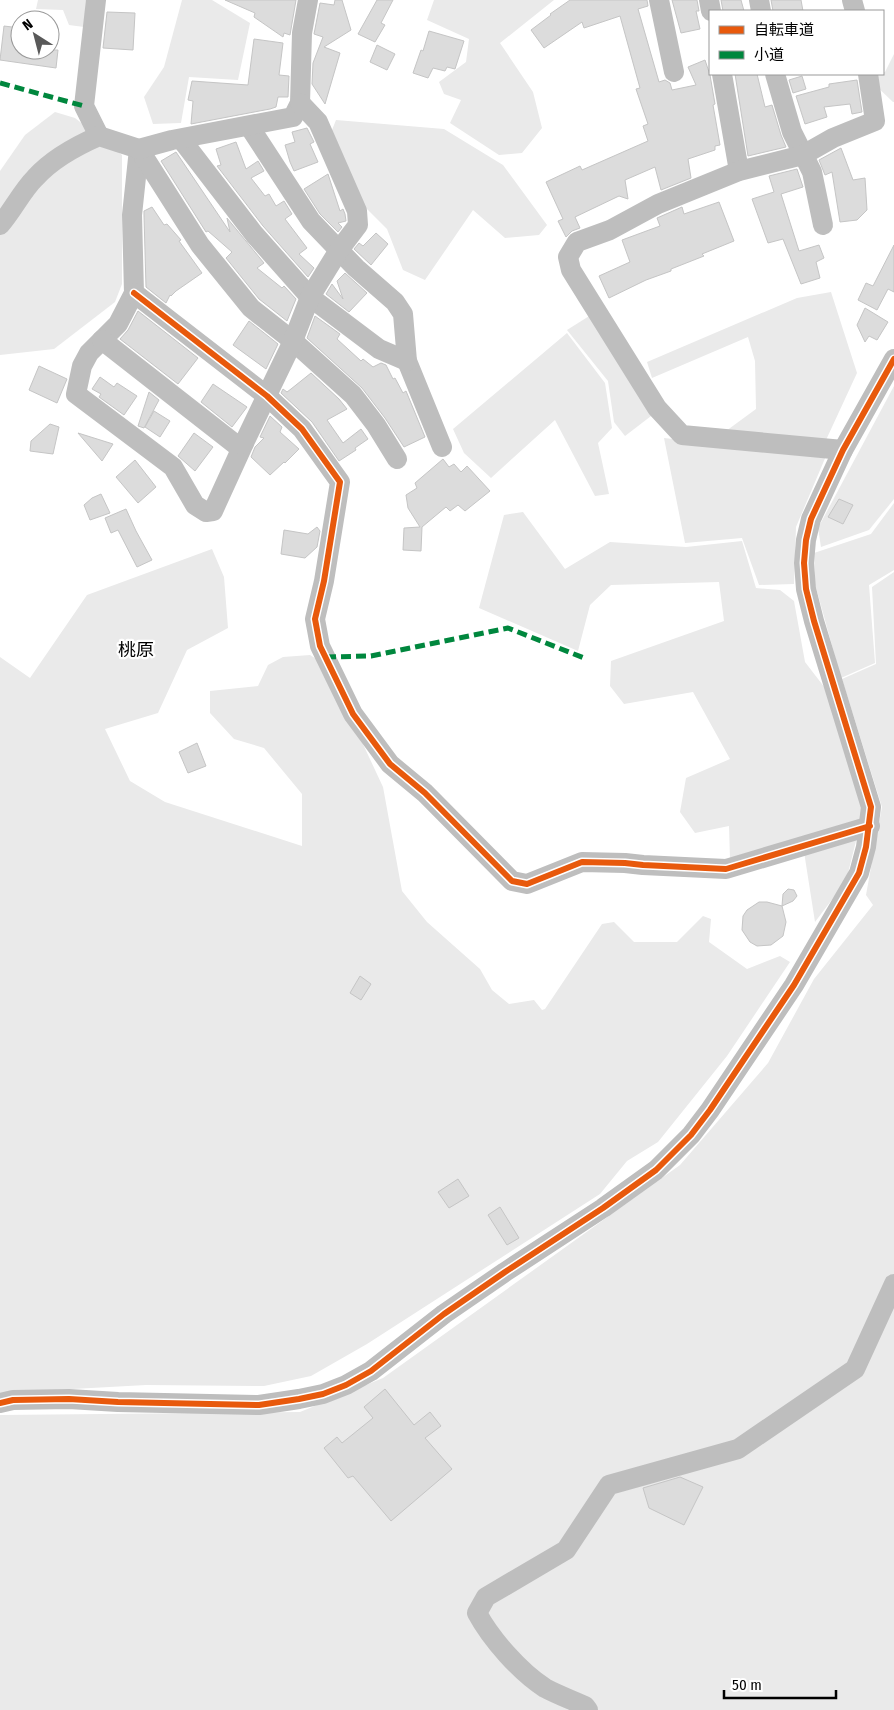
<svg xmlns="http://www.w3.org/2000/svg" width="894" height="1710" font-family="'Fira Sans Condensed','Noto Sans JP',sans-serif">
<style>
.green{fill:#eaeaea}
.building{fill:#dcdcdc;stroke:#c5c5c5}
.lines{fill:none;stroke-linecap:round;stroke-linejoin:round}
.minor{stroke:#bebebe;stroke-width:20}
.quiet{stroke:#00873e;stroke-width:5;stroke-dasharray:10 5;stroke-linecap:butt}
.cycleway-casing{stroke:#fff;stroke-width:9}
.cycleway{stroke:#e8590c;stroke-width:6}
.labels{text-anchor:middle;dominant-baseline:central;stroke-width:4.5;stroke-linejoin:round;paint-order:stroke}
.quarter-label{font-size:18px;fill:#000;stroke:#fff}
</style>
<rect width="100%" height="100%" fill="#fff"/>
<g class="green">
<path d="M38,0H86L84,27L69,25L63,10L36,9Z"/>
<path d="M182,0H212L250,23L238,80L189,77L181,123L153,124L144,97L164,67Z"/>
<path d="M434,0H554L500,43L533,92L542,128L522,153L499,155L450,123L461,100L444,94L439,82L466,62L469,39L427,20Z"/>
<path d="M894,54V102H893L870,80L873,74L885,72Z"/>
<path d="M55,112L75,118L122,155V284L115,302L54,349L0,355V171L25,135Z"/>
<path d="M336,120L444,129L503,165L547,225L539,235L505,238L473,210L425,280L403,270L387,229L361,203L330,135Z"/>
<path d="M831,292L857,373L826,440L726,431L756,409L755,361L748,337L652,378L647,362L797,298Z"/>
<path d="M594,313L655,413L625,436L614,422L608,381L567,330Z"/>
<path d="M567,333L605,383L612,428L598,443L609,494L595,496L555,420L491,478L464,453L453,429Z"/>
<path d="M894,386V499L869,530L821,547L818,528Z"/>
<path d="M664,438L826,456L796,527L794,584L759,585L742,538L685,543Z"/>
<path d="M894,503V570L869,585L875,663L841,678L815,584L814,553L871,534Z"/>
<path d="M523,512L565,569L610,542L686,547L742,541L756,588L780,590L794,601L805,662L825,688L863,813L846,881L815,922L802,839L730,859L729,826L695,833L680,812L686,778L730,759L693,692L624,704L610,686L611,661L724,621L719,582L611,585L590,605L578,651L479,608L504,515Z"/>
<path d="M212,549L224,577L228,628L187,650L158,713L105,729L130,781L165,802L302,846V794L264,748L234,739L210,713V691L258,686L268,665L283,657L310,655L326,665L383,787L402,891L427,922L480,969L492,990L509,1004L534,1000L542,1010L545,1009L602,924L614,922L634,942H677L703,916L711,919L709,942L747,969L780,956L790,962L727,1056L658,1142L627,1161L600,1194L367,1344L311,1376L264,1386L146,1385L0,1393V657L30,678L87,595Z"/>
<path d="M894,572V1710H0V1415L300,1412L383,1378L680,1165L768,1063L814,979L873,905L866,895L882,807L842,679L876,664L872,587Z"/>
</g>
<g class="building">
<path d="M225,0H296L290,35L284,33L283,37L254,17L255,13Z"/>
<path d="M335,0H342L351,30L324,47L340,53L325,104L312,84L313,63L323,37L314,34L320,3L334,5Z"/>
<path d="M377,0H393L381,23L385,25L375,42L358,34Z"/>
<path d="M570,0H647L648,6L638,9L659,82L665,80L670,83L672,90L696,85L688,67L705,60L710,75L715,104L713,105L720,145L715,146V150L688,159L691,178L661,190L655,167L625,180L628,199L619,196L575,217L580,228L572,231L566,237L558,221L563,219L546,182L580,166L582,170L648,141L643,126L648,124L636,89L640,88L620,16L584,28L582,22L544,48L531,30L551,15L550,14Z"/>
<path d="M672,0H697L699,11H696L700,29L681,33Z"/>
<path d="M721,0H741L744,11H723Z"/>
<path d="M771,0H801L803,11H773Z"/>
<path d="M107,12L135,13L133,50L103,48Z"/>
<path d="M4,26L20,28V50H58L56,68L0,60Z"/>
<path d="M429,31L464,41L455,69L447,67L445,71L433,68L428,78L413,73L421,50L423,51Z"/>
<path d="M254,39L283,43L279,75L289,76L288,97H278L276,107L270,109L191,124L193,101L188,100L192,81L248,85Z"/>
<path d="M377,45L395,54L387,70L370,62Z"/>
<path d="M735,74H757L765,107L772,105L781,135L786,147L748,156Z"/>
<path d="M802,76L806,89L793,93L789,80Z"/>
<path d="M857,80L862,112L852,114L850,104L824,107L827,117L805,124L796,96L829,87V84Z"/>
<path d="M307,128L314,142L310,144L318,162L294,171L290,162L285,145L295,142L292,132Z"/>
<path d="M236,142L246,169L258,161L264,171L251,178L265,196L269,194L276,206L284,201L292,214L285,219L307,248L299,254L314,268L308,277L263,226L217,166L221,165L216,149Z"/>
<path d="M841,148L853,180L865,178L867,210L857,220L840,222L832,172L825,175L819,160Z"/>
<path d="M176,152L230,232L227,218L264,263L257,268L282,288L284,286L296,299L287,321L259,299L226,258L232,252L208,231L206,232L161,161Z"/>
<path d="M797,169L803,187L781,194L799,251L819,245L824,258L816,262L820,278L801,284L783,239L768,243L752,199L774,192L769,176Z"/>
<path d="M328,174L340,211L343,209L345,214L346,221L338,223L342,227L338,232L320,214L304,189Z"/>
<path d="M719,202L734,241L702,254L704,256L671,269V271L646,280L609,298L599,276L630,262L622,240L660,226L657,218L682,207L684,214Z"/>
<path d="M152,207L164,225L167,224L181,240L179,241L202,273L176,291L171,296L170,295L166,303L146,287L144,215V211Z"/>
<path d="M376,233L388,244L371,265L354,249L359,243L363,246Z"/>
<path d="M894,245V292L888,289L877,310L858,300L866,283L873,286Z"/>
<path d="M345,273L367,293L349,312L326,294L332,284L343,299L337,281Z"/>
<path d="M865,308L888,322L877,340L869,336L865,342L857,325Z"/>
<path d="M138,311L198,358L178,384L120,339L128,330Z"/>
<path d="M315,316L340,334L337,339L361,361L363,359L373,367L381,363L386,365L393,379L395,378L403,393L406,391L425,437L404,447L385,418L362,388L307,338Z"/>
<path d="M249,321L278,344L266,369L233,345Z"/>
<path d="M39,366L67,379L57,403L29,390Z"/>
<path d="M311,373L339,399L347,409L327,420L343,443L361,429L368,439L355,448L356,450L339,461L312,422L281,393L283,389L287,392L291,389Z"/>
<path d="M100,377L114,387L117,383L137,396L124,415L99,397L101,394L92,389Z"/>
<path d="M213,384L247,407L232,427L201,402Z"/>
<path d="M149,392L159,400L144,428L138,426Z"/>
<path d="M154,411L170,421L160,437L145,427Z"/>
<path d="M270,416L282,427L280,432L299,449L285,463L284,462L270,475L251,457L255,447L264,438L260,437Z"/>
<path d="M50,424L59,427L53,454L30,451L31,441Z"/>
<path d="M78,433L113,444L102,461Z"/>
<path d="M194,433L213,447L195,471L178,456Z"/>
<path d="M443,459L449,467L454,464L461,472L467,466L490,491L465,511L458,505L450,511L446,507L422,527L421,551L403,550L404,528L420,527L408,508L406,495L417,488L415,483Z"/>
<path d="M135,460L156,487L138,503L116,477Z"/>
<path d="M101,494L110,513L90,520L84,505L92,498Z"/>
<path d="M839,499L853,505L843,524L828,517Z"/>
<path d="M126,509L136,531L152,560L137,567L118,530L111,533L105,518Z"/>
<path d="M317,527L320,531L317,547L305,558L281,554L284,530L308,534Z"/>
<path d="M197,743L206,766L188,773L179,752Z"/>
<path d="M788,889L794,890L797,896L793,901L782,906L783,894Z"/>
<path d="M759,902H767L782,906L786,922L783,936L771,945L757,946L750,942L742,930L743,916L747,910Z"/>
<path d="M360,976L371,984L361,1000L350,993Z"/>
<path d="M458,1179L469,1196L449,1208L438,1192Z"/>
<path d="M500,1207L519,1238L507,1245L488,1215Z"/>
<path d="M385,1389L414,1425L430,1412L441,1426L425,1438L452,1469L391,1521L353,1476L348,1478L324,1448L337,1437L342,1443L373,1418L364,1407Z"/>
<path d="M680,1477L703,1487L684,1525L649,1508L643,1488Z"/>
</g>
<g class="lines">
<g class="minor">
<path d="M96,0L84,106L99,136"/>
<path d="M659,0L674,72"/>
<path d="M709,0L711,11"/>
<path d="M759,0L761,11"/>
<path d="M852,0L855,11"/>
<path d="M722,74L739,171"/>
<path d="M775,74L792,132L812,172L823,225"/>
<path d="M249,126L311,221L356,268L395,302L403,314L407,361L442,447"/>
<path d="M181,139L254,234L310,297L379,349L407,361"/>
<path d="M139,149L132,215L134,293L118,324L89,353L82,366L76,394L173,467L195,505L206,512L213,511L244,443"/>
<path d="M139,149L200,245L251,308L293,341L353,395L376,425L397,459"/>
<path d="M0,225C13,210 22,191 35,178C52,159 76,146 99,136L139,149L172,140L293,117L300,103L302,33L308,0"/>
<path d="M134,293L267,396L302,429L340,482L324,581L315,619L320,646L353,714L390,764L425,793L512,881L527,884L582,862L625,863L643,865L726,869L870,826"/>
<path d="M102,340L235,444L244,443L293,341L310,297L339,250L358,225L357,211L318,122L300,103"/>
<path d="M843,450L682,435L657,408L571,270L568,257L577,242L610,230L658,204L739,171L803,155L833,138L875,121L868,74"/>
<path d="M0,1403L13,1400L69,1399L118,1402L259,1405L299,1399L323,1394L346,1385L371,1371L444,1314L505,1272L603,1208L656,1170L691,1135L710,1110L794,985L859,873L866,847L871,807L814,621L806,589L804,563L806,540L811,519L843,450L894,359"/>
<path d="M588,1710L585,1706C572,1700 558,1695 545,1688C520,1672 491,1639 477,1613L486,1597L566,1550L609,1485L738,1449L855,1369L894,1284"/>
</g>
<g class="quiet">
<path d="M0,83L84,106"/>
<path d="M326,657L371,656L508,628L584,658"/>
</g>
<defs>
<g id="cycleway">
<path d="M134,293L267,396L302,429L340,482L324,581L315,619L320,646L353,714L390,764L425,793L512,881L527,884L582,862L625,863L643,865L726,869L870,826"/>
<path d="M0,1403L13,1400L69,1399L118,1402L259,1405L299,1399L323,1394L346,1385L371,1371L444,1314L505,1272L603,1208L656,1170L691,1135L710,1110L794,985L859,873L866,847L871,807L814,621L806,589L804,563L806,540L811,519L843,450L894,359"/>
</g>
</defs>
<use href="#cycleway" class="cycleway-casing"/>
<use href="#cycleway" class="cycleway"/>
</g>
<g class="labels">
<g class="quarter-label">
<text x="136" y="650">桃原</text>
</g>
</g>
<rect x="709" y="10" width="175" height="65" fill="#ffffff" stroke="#999999"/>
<rect x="719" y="26" width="25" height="8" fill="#e8590c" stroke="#999999"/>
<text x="754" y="35" font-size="15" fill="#000000">自転車道</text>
<rect x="719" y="51" width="25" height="8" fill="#00873e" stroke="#999999"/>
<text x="754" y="60" font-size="15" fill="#000000">小道</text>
<g transform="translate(35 35) rotate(324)"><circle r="24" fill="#ffffff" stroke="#999999"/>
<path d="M0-4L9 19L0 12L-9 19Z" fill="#595959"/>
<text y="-8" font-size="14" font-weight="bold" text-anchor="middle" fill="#000000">N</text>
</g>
<path d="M724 1690v8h112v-8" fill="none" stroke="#000000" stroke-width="2.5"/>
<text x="732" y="1690" font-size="15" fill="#000000" stroke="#ffffff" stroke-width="4" paint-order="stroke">50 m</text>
</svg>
